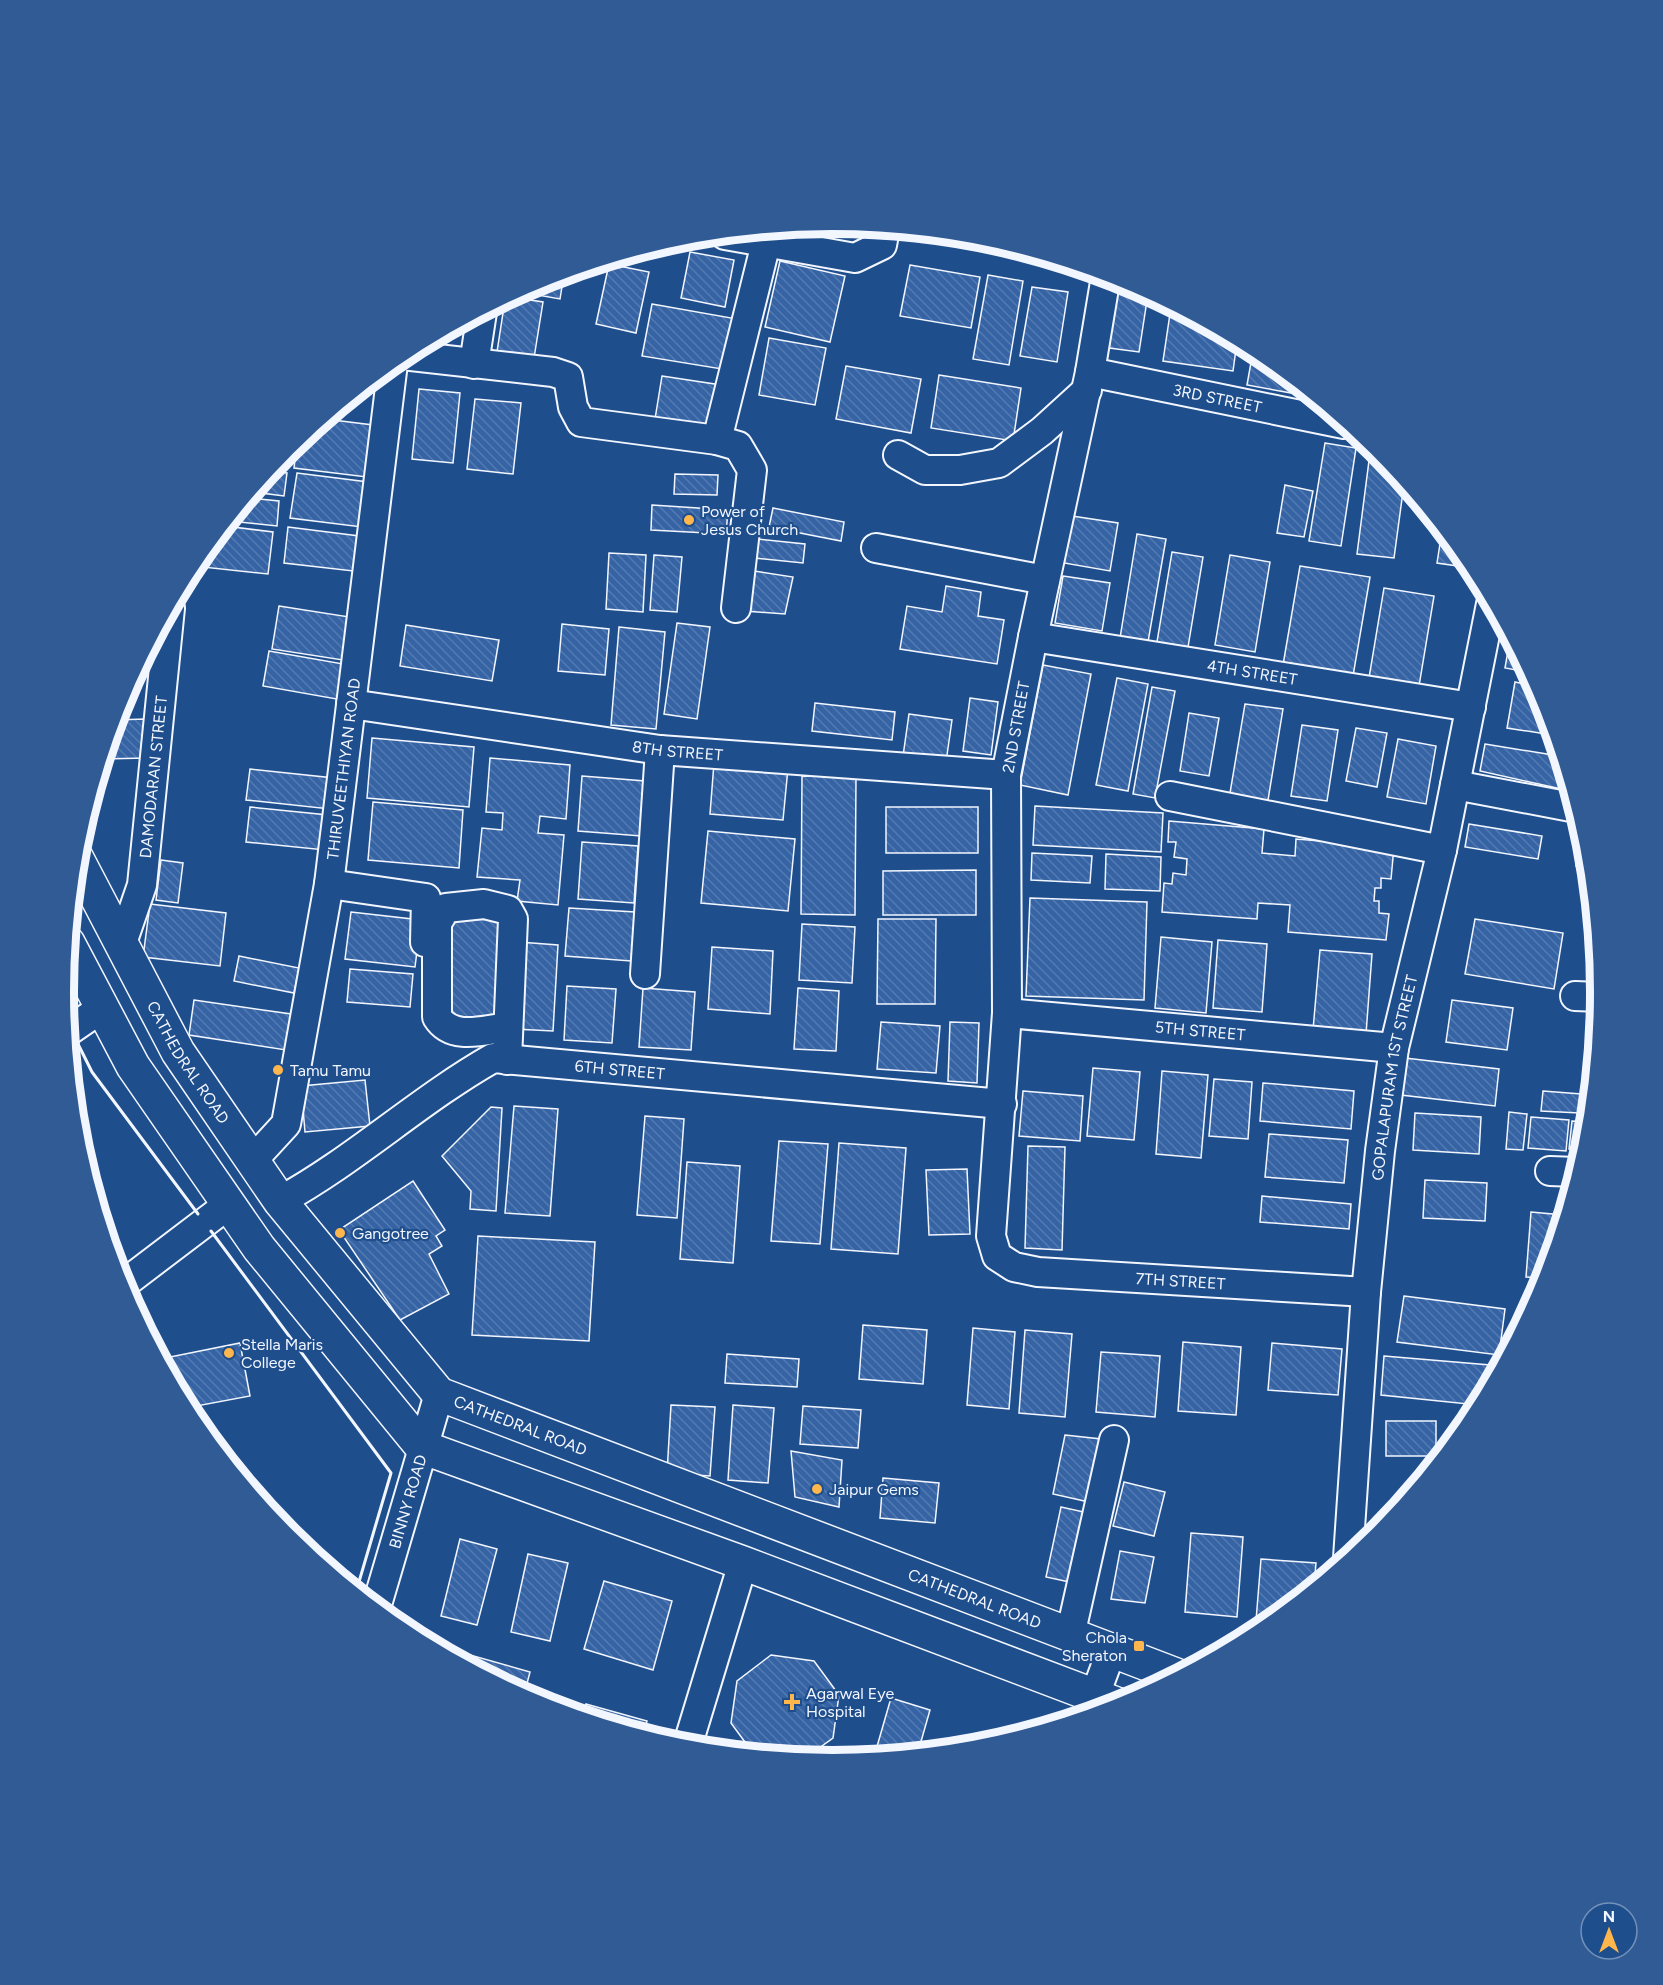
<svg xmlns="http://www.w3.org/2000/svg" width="1663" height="1985" font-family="Figtree,sans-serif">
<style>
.building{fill:url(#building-back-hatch);stroke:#f2f6ff;stroke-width:1.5}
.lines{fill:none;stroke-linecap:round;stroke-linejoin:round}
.minor-casing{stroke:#f2f6ff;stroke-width:32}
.major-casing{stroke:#f2f6ff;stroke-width:36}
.minor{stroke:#1f4e8c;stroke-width:28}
.major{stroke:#1f4e8c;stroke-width:33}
.wall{stroke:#f2f6ff;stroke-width:3}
.poi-dot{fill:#ffb74d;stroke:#1f4e8c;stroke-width:2}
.labels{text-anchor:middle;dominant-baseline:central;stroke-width:4.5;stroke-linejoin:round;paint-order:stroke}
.street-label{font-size:16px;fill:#f2f6ff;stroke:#1f4e8c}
.poi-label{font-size:16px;fill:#f2f6ff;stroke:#1f4e8c;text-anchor:start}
.rim{fill:none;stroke:#f2f6ff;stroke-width:8}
</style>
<defs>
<pattern id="building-back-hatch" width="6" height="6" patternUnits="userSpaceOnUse" patternTransform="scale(1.5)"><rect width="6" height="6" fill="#3563a3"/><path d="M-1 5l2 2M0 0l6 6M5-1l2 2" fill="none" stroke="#537ab1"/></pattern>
</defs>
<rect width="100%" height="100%" fill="#1f4e8c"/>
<g class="building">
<path d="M832,224L863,227L861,236L816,226Z"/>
<path d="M690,252L734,260L725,307L681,298Z"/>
<path d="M780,261L845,276L830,342L765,327Z"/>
<path d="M609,264L649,272L636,333L596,324Z"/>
<path d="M910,265L980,277L971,328L900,316Z"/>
<path d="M564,274L560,299L520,292L538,282Z"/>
<path d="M988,275L1023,281L1009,365L973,359Z"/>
<path d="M1112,278L1148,294L1139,352L1102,347Z"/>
<path d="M1032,287L1068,292L1057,362L1020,356Z"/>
<path d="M510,297L543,302L534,358L497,352L505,300Z"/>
<path d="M652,304L737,319L728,370L642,356Z"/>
<path d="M1171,307L1237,342L1233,371L1163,361Z"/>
<path d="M769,338L826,348L815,405L759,395Z"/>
<path d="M1253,351L1298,386L1297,394L1247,385Z"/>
<path d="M846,366L921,379L911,433L836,419Z"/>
<path d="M939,375L1021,388L1013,441L931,428Z"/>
<path d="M662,376L721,385L714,428L655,419Z"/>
<path d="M419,389L460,393L453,463L412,459Z"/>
<path d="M475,399L521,403L513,474L467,469Z"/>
<path d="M325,419L381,426L375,478L294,468L297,441Z"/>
<path d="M1325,443L1356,448L1341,546L1309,541Z"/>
<path d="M1370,453L1380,455L1404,484L1394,558L1357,554Z"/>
<path d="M270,471L287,473L284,496L253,492Z"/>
<path d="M297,473L376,483L370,528L290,518Z"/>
<path d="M675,474L718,475L717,495L674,494Z"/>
<path d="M1285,485L1313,491L1304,537L1277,533Z"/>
<path d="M248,498L279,501L277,526L229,521Z"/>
<path d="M652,505L728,510L726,534L651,530Z"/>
<path d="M773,508L844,522L841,541L769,527Z"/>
<path d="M1072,516L1118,523L1110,571L1064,563Z"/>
<path d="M225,526L273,532L268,574L193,566Z"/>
<path d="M288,527L367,537L362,572L284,563Z"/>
<path d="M1442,531L1471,566L1472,568L1437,563Z"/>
<path d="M1137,534L1166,539L1148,642L1120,638Z"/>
<path d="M758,539L805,544L803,563L755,558Z"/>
<path d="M1172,552L1203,557L1188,647L1157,642Z"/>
<path d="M609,553L646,555L643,612L606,609Z"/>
<path d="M654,555L682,557L677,612L650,610Z"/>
<path d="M1230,555L1270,562L1255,652L1215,645Z"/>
<path d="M1300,566L1370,577L1353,676L1283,665Z"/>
<path d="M754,571L793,577L785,614L745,611Z"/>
<path d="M1063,576L1110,583L1102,631L1055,623Z"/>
<path d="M946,586L981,592L978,616L1004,620L997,664L900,649L907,606L942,612Z"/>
<path d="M1384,588L1434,596L1419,686L1369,678Z"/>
<path d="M279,606L356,618L349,661L272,649Z"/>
<path d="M677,623L710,627L697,719L664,714Z"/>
<path d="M562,624L609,629L605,675L558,671Z"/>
<path d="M406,625L499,640L492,681L400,666Z"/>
<path d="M619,627L665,632L656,729L611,725Z"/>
<path d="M1510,639L1527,672L1505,668Z"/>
<path d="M269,651L349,665L342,700L263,686Z"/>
<path d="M1043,665L1091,674L1068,795L1020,785Z"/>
<path d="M1117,678L1148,684L1128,791L1096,785Z"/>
<path d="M1515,682L1535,686L1542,699L1553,735L1507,728Z"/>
<path d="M1152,687L1175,691L1155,798L1133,794Z"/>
<path d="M970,698L998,702L991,755L963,751Z"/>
<path d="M815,703L895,712L892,740L812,731Z"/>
<path d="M1245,704L1283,709L1267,806L1229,799Z"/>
<path d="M1189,713L1219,718L1209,776L1180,771Z"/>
<path d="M909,714L952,720L946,762L903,756Z"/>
<path d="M145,719L146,758L103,759L115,720Z"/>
<path d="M1302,725L1338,730L1327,801L1291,796Z"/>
<path d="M1356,728L1387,733L1377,787L1346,781Z"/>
<path d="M372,738L474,747L469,807L367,798Z"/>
<path d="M1398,739L1436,746L1426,804L1387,797Z"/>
<path d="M1485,744L1559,756L1567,784L1566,790L1480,771Z"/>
<path d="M490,758L570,765L566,819L540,816L538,833L564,835L558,905L517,901L520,880L477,877L482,828L502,830L503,813L486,812Z"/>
<path d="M714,763L788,768L783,820L710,814Z"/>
<path d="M250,769L334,778L330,809L246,800Z"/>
<path d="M582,776L645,781L641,836L578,831Z"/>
<path d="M802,776L856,777L855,915L801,914Z"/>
<path d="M373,802L463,810L459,868L368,860Z"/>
<path d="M1035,806L1163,813L1161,852L1033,845Z"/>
<path d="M250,807L328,815L325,850L246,842Z"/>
<rect x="886" y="807" width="92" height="46"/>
<path d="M1169,821L1264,829L1262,853L1295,856L1296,839L1394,847L1391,879L1381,878V888H1375L1374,901H1379V913L1389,914L1386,940L1288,932L1290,905L1258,903L1257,919L1162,912L1164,883L1172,884L1173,873L1186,875L1187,859L1174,857L1176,842H1168Z"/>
<path d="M1469,824L1542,836L1538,859L1465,847Z"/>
<path d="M1581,830L1585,843L1588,868L1576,866Z"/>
<path d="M708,831L795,839L788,911L701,903Z"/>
<path d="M582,842L638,846L634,903L578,899Z"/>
<path d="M1032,853L1092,856L1090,883L1031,880Z"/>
<path d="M1106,854L1161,857L1160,891L1105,889Z"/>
<path d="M161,860L183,863L178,903L156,900Z"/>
<path d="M976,870V915H883V871Z"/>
<path d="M1030,898L1147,902L1144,1000L1026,996Z"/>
<path d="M150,904L226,913L220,966L143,957Z"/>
<path d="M569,908L635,912L631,961L565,956Z"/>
<path d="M351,912L421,920L415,967L345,959Z"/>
<path d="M445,916H501V1017L446,1018Z"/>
<path d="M878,919H936L935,1004H877Z"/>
<path d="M1475,919L1563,933L1554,989L1465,974Z"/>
<path d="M802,924L855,927L852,983L799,980Z"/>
<path d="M1161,937L1212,942L1206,1013L1155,1008Z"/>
<path d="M1218,940L1267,944L1262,1012L1213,1008Z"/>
<path d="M519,942L558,945L553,1031L514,1029Z"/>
<path d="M712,947L773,951L770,1014L708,1009Z"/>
<path d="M1320,950L1372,954L1366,1034L1313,1030Z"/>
<path d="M1594,952H1596L1600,989L1591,988Z"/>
<path d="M239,956L299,968L294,993L234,981Z"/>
<path d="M350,969L413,974L410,1007L347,1002Z"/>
<path d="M567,986L616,989L612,1043L564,1040Z"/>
<path d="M643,988L695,992L691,1050L639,1047Z"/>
<path d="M798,988L839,991L836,1051L794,1049Z"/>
<path d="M194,1000L291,1014L286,1050L189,1035Z"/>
<path d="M1452,1000L1513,1008L1507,1050L1446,1042Z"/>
<path d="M881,1022L940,1026L936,1073L877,1069Z"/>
<path d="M950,1022L979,1023L977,1083L948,1081Z"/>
<path d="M1405,1058L1499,1069L1495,1106L1401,1095Z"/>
<path d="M1093,1068L1140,1072L1134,1140L1087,1136Z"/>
<path d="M1162,1071L1208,1075L1201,1158L1156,1154Z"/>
<path d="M1214,1079L1252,1082L1248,1139L1209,1136Z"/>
<path d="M365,1080L370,1126L305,1132L301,1086Z"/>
<path d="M1263,1083L1354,1091L1351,1129L1260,1121Z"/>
<path d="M1023,1091L1083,1096L1080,1141L1019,1136Z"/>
<path d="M1543,1091L1581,1094L1579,1113L1541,1111Z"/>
<path d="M514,1106L558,1109L550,1216L505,1213Z"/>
<path d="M491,1107L502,1108L496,1211L470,1209L471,1191L442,1156Z"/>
<path d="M1509,1112L1527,1114L1523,1150L1506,1149Z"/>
<path d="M1415,1113L1481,1117L1479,1154L1413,1150Z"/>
<path d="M645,1116L684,1119L677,1218L637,1215Z"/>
<path d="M1531,1117L1569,1120L1566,1151L1528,1148Z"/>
<path d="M1572,1121L1587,1122L1583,1150L1569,1149Z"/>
<path d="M1269,1134L1348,1140L1344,1183L1265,1177Z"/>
<path d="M779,1141L828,1144L820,1244L771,1241Z"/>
<path d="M839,1143L906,1148L898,1254L831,1249Z"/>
<path d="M1028,1146L1065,1147L1062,1250L1025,1248Z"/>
<path d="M687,1162L740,1166L733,1263L680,1259Z"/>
<path d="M967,1169L970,1234L929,1235L926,1170Z"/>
<path d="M1425,1180L1487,1183L1485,1221L1423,1218Z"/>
<path d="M413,1181L445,1230L436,1236L442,1246L429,1254L449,1294L400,1320L339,1230Z"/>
<path d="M1262,1196L1351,1204L1349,1229L1260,1222Z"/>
<path d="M1531,1212L1563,1215L1544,1278L1526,1277Z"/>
<path d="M478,1236L595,1242L589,1341L472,1335Z"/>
<path d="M1530,1287L1541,1288L1529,1311Z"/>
<path d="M1404,1296L1505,1309L1499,1355L1397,1342Z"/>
<path d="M863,1325L927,1330L923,1384L859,1379Z"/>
<path d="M973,1328L1015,1332L1009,1409L967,1405Z"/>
<path d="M1025,1330L1072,1334L1065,1417L1019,1413Z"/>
<path d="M1183,1342L1241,1347L1236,1415L1178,1411Z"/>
<path d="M240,1343L250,1396L186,1408L160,1359Z"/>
<path d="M1272,1343L1342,1349L1338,1395L1268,1390Z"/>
<path d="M1101,1352L1160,1356L1155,1417L1096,1412Z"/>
<path d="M727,1354L799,1359L797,1387L725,1383Z"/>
<path d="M1384,1356L1490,1365L1488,1387L1478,1405L1381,1395Z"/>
<path d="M671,1405L715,1407L710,1476L667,1473Z"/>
<path d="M733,1405L774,1408L768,1483L728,1480Z"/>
<path d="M803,1406L861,1410L858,1448L800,1444Z"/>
<rect x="1386" y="1421" width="50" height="35"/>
<path d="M1065,1435L1101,1439L1089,1502L1053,1494Z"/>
<path d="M791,1451L842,1460L839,1507L795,1497Z"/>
<path d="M883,1478L939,1483L935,1523L880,1518Z"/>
<path d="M1124,1482L1165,1492L1154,1536L1113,1526Z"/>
<path d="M1061,1507L1093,1514L1079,1584L1046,1577Z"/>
<path d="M1191,1533L1243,1537L1237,1617L1185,1612Z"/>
<path d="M460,1539L497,1549L477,1625L441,1616Z"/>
<path d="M1120,1551L1154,1557L1145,1603L1111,1599Z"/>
<path d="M528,1554L568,1563L550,1641L511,1632Z"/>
<path d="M1261,1559L1316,1563L1314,1586L1255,1633Z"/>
<path d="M604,1581L672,1601L653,1670L584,1649Z"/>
<path d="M424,1642L530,1672L524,1695Z"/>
<path d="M771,1655L814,1661L839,1695L833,1738L805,1758L753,1753L731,1723L737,1681Z"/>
<path d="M891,1698L930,1710L918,1752L874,1757Z"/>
<path d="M586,1704L647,1721L643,1735L583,1716Z"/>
</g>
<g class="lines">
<defs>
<g id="minor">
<path d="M725,235L855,258L882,245L885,229"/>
<path id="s1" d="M1106,276L1090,372L1033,637L1006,775L1007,1013L991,1236L997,1256L1014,1267L1038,1272L1366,1292"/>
<path d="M402,355L553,372L568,377L573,407L581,422L717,440L738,446L752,470L736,608"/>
<path d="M474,364L482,312"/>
<path id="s2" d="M1090,372L1344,424"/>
<path d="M717,440L766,243"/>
<path d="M898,455L925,470H960L999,463L1042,431L1087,390"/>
<path d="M876,548L1045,580"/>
<path id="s3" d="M1033,637L1471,707"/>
<path id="s4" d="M351,704L660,750L1006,775"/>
<path d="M1455,785L1571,807"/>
<path d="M1170,796L1442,850"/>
<path d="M329,884L426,898L425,942"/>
<path id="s5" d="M122,943L142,885L170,608"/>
<path d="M645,974L660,750"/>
<path d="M1575,996L1600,997"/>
<path id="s6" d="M1007,1013L1394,1048"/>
<path d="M67,1032L102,1008"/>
<path d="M507,1060L513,919L508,910L484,904L446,908L437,923V1017C452,1041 484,1030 508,1027"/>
<path id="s7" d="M252,1161L286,1124L329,884L393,363"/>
<path d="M1550,1171L1576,1172"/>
<path id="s8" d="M280,1201C355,1160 419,1100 493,1058L1002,1104"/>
<path d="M121,1286L229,1204"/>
<path id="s9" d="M1348,1558L1366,1292L1380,1151L1394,1048L1442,850L1491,604"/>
<path id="s10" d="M376,1608L439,1394"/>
<path d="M1070,1636L1114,1440"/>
<path d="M1088,1714L1111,1652"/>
<path d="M687,1747L743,1563"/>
</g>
<g id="major">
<path id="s11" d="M76,857L178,1052L280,1201L439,1394L1176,1675"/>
<path d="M68,943L133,1066L259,1248L422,1447L743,1563L1119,1705"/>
</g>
</defs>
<use href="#minor" class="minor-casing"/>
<use href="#major" class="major-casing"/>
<use href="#minor" class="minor"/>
<use href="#major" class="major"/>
<g class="wall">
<path d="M75,1038L92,1072L198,1214"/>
<path d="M211,1231L391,1473L356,1592"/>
</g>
</g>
<g class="poi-dot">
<circle cx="689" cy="520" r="6"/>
<circle cx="278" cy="1070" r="6"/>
<circle cx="340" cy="1233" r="6"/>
<circle cx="229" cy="1353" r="6"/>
<circle cx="817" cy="1489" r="6"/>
<rect x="1133" y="1640" width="12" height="12" rx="3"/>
<path d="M789 1693h6v6h6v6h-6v6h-6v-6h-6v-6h6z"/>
</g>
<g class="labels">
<g class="street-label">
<text stroke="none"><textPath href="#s2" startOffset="130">3RD STREET</textPath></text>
<text stroke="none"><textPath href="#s3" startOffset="222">4TH STREET</textPath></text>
<text transform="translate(1016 727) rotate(-80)">2ND STREET</text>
<text stroke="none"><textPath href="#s4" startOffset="330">8TH STREET</textPath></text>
<text stroke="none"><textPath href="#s7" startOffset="410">THIRUVEETHIYAN ROAD</textPath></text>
<text stroke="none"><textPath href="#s5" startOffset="170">DAMODARAN STREET</textPath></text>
<text stroke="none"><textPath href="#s6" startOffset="194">5TH STREET</textPath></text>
<text stroke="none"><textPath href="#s11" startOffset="234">CATHEDRAL ROAD</textPath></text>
<text stroke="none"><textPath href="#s8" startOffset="384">6TH STREET</textPath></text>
<text stroke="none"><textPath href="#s9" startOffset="483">GOPALAPURAM 1ST STREET</textPath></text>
<text stroke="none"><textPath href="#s1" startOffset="1179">7TH STREET</textPath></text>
<text stroke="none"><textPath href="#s11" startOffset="738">CATHEDRAL ROAD</textPath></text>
<text stroke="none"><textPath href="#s10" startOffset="111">BINNY ROAD</textPath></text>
<text stroke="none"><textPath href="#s11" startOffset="1224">CATHEDRAL ROAD</textPath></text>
</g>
<g class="poi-label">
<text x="701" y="511">Power of<tspan x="701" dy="18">Jesus Church</tspan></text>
<text x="290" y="1070">Tamu Tamu</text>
<text x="352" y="1233">Gangotree</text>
<text x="241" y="1344">Stella Maris<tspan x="241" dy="18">College</tspan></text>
<text x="829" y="1489">Jaipur Gems</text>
<text x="1127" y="1637" text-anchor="end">Chola<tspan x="1127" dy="18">Sheraton</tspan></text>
<text x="806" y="1693">Agarwal Eye<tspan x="806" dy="18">Hospital</tspan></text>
</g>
</g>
<path d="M0 0H1663V1985H0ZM74 992a758 758 0 1 1 1516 0a758 758 0 1 1-1516 0Z" fill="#305b95" fill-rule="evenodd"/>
<path class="rim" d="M74 992a758 758 0 1 1 1516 0a758 758 0 1 1-1516 0Z"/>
<g transform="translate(1609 1931)"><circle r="28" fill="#1f4e8c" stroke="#7391ba" stroke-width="1.5"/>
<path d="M0-4.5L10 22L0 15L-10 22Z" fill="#ffb74d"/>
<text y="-9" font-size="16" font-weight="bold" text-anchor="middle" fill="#f2f6ff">N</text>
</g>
</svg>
